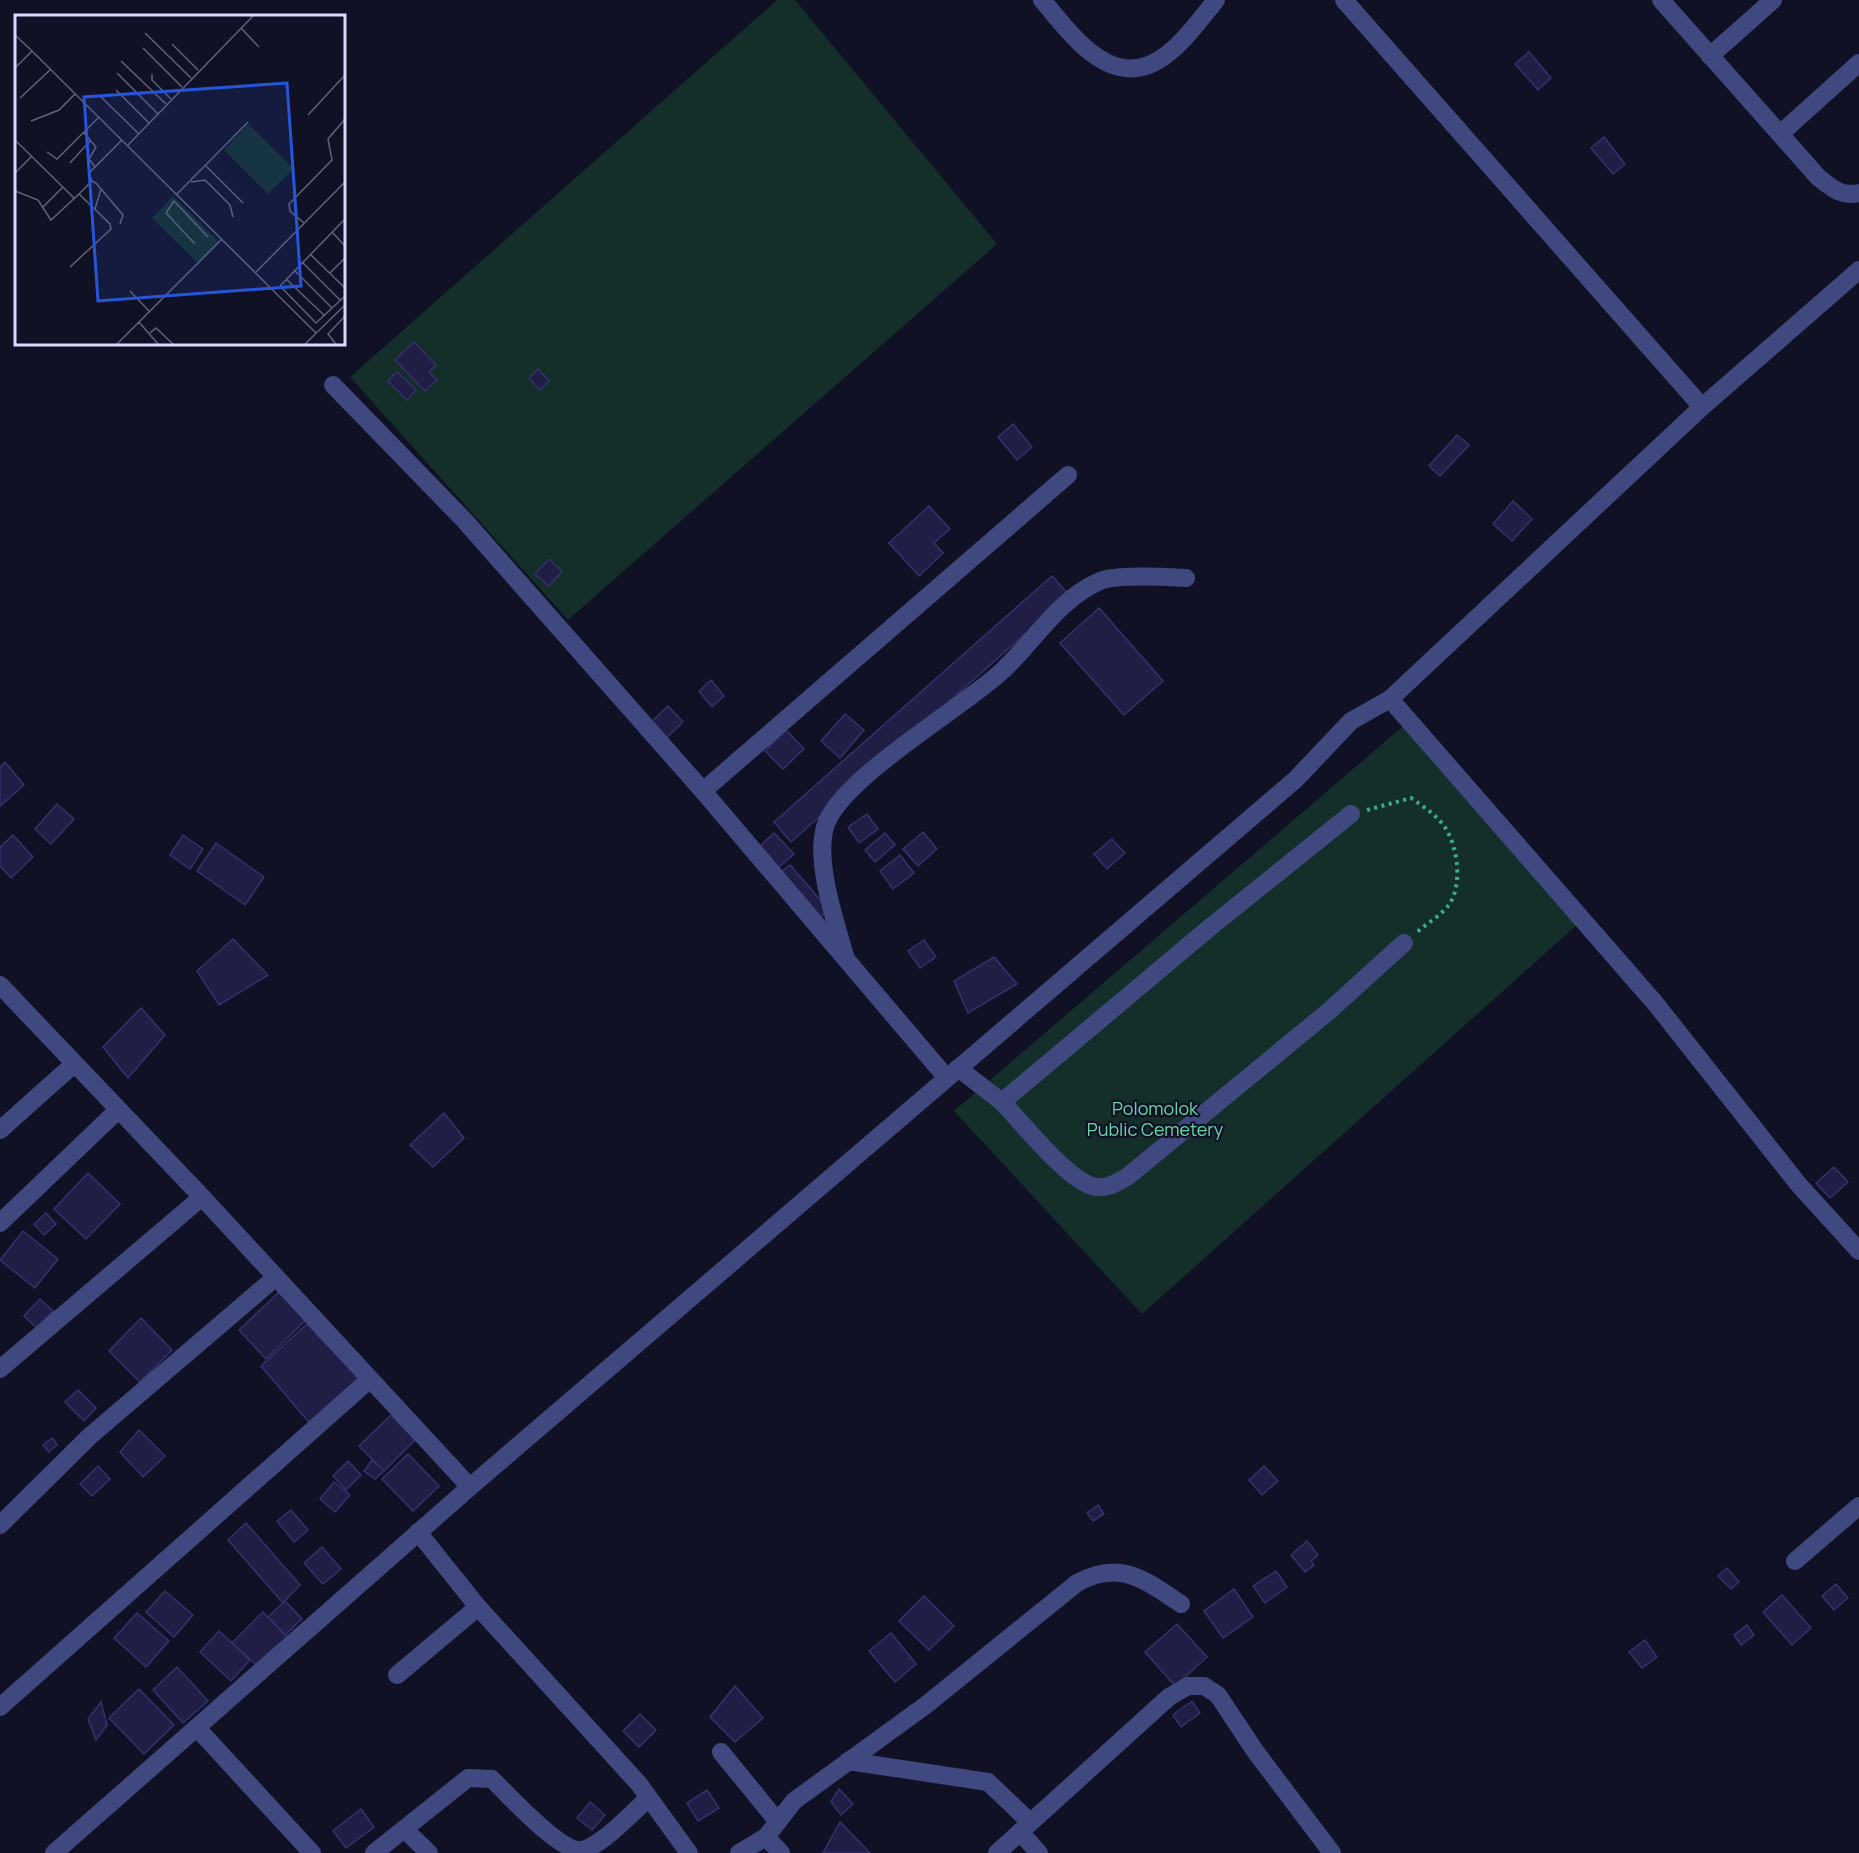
<svg xmlns="http://www.w3.org/2000/svg" width="1859" height="1853" font-family="Manrope,sans-serif">
<style>
.green{fill:#142e29}
.building{fill:#201e44;stroke:#34326e;stroke-width:1.5}
.lines{fill:none;stroke-linecap:round;stroke-linejoin:round}
.path{stroke:#39ae93;stroke-width:4;stroke-dasharray:3 4.5;stroke-linecap:butt}
.minor{stroke:#404880;stroke-width:18}
.labels{text-anchor:middle;dominant-baseline:central;stroke-width:4.5;stroke-linejoin:round;paint-order:stroke}
.park-label{font-size:18px;fill:#69d6a8;stroke:#111125}
.inset-road{fill:none;stroke:#61617b;stroke-width:1.5}
.view{fill:#2655da;fill-opacity:0.15;stroke:#2655da;stroke-width:3}
.inset-edge{fill:none;stroke:#d8dafc;stroke-width:3}
</style>
<rect width="100%" height="100%" fill="#111125"/>
<g class="green">
<path d="M777,0H795L997,244L568,620L350,377Z"/>
<path d="M1409,721L1579,923L1142,1314L954,1111Z"/>
</g>
<g class="building">
<path d="M1529,52L1551,78L1538,90L1515,64Z"/>
<path d="M1604,137L1625,164L1613,174L1591,148Z"/>
<path d="M414,342L436,365L429,372L437,380L425,391L395,360Z"/>
<path d="M538,369L549,381L540,390L529,378Z"/>
<path d="M397,372L416,390L407,400L388,381Z"/>
<path d="M1013,424L1032,447L1017,460L998,437Z"/>
<path d="M1457,435L1469,445L1440,476L1429,466Z"/>
<path d="M1513,501L1532,519L1512,541L1493,524Z"/>
<path d="M929,506L950,529L934,543L943,553L919,576L889,543Z"/>
<path d="M549,559L562,571L549,586L535,574Z"/>
<path d="M1052,576L1069,595L791,842L774,822Z"/>
<path d="M1099,608L1163,681L1124,715L1060,643Z"/>
<path d="M711,680L724,696L712,707L699,691Z"/>
<path d="M668,706L683,722L663,741L648,725Z"/>
<path d="M845,714L864,730L840,758L821,741Z"/>
<path d="M786,730L804,749L783,769L765,751Z"/>
<path d="M5,762L24,785L0,806V767Z"/>
<path d="M57,804L74,819L51,844L35,829Z"/>
<path d="M867,814L878,829L859,843L848,827Z"/>
<path d="M923,832L937,849L918,866L903,849Z"/>
<path d="M774,833L794,854L777,869L758,848Z"/>
<path d="M885,833L895,845L875,862L865,850Z"/>
<path d="M13,835L33,857L11,878L0,866V847Z"/>
<path d="M183,835L203,849L190,869L170,855Z"/>
<path d="M1112,839L1125,853L1107,869L1094,854Z"/>
<path d="M216,843L264,877L245,905L197,871Z"/>
<path d="M900,855L914,873L893,889L880,871Z"/>
<path d="M790,865L829,910L820,918L781,872Z"/>
<path d="M233,939L268,975L219,1005L197,971Z"/>
<path d="M924,940L936,957L920,968L908,951Z"/>
<path d="M994,957L1017,984L968,1013L954,981Z"/>
<path d="M141,1008L165,1035L128,1078L103,1047Z"/>
<path d="M444,1113L464,1138L433,1167L410,1145Z"/>
<path d="M1834,1167L1848,1182L1830,1198L1816,1183Z"/>
<path d="M88,1173L120,1204L86,1239L54,1209Z"/>
<path d="M46,1213L56,1224L44,1235L34,1224Z"/>
<path d="M23,1231L58,1259L35,1288L0,1260Z"/>
<path d="M279,1292L306,1320L266,1359L239,1330Z"/>
<path d="M40,1299L53,1311L37,1328L24,1316Z"/>
<path d="M141,1318L172,1350L140,1382L109,1351Z"/>
<path d="M307,1324L363,1382L313,1427L261,1366Z"/>
<path d="M78,1390L96,1408L84,1421L65,1402Z"/>
<path d="M391,1415L415,1440L384,1471L359,1446Z"/>
<path d="M139,1430L165,1456L143,1477L120,1452Z"/>
<path d="M52,1438L57,1445L49,1452L43,1445Z"/>
<path d="M408,1454L439,1486L413,1511L382,1479Z"/>
<path d="M372,1460L384,1471L375,1479L364,1471Z"/>
<path d="M348,1461L361,1475L346,1490L333,1476Z"/>
<path d="M98,1466L110,1479L92,1496L80,1484Z"/>
<path d="M1264,1466L1278,1481L1262,1495L1249,1480Z"/>
<path d="M334,1482L350,1495L335,1512L320,1499Z"/>
<path d="M1098,1505L1104,1514L1093,1521L1087,1513Z"/>
<path d="M291,1510L308,1530L294,1542L277,1521Z"/>
<path d="M246,1523L300,1585L283,1603L228,1540Z"/>
<path d="M1307,1541L1318,1555L1311,1561L1314,1565L1305,1572L1291,1555Z"/>
<path d="M322,1547L341,1569L323,1584L304,1563Z"/>
<path d="M1727,1568L1739,1582L1731,1589L1718,1576Z"/>
<path d="M1276,1571L1287,1587L1265,1603L1253,1586Z"/>
<path d="M1836,1584L1848,1598L1834,1610L1822,1596Z"/>
<path d="M1234,1589L1253,1617L1223,1638L1204,1611Z"/>
<path d="M165,1591L193,1615L174,1637L146,1612Z"/>
<path d="M1782,1595L1811,1628L1792,1645L1763,1612Z"/>
<path d="M924,1596L954,1626L929,1650L899,1621Z"/>
<path d="M285,1601L302,1619L285,1635L268,1617Z"/>
<path d="M263,1612L285,1635L291,1637L260,1668L232,1643Z"/>
<path d="M137,1613L169,1641L146,1667L114,1638Z"/>
<path d="M1177,1624L1207,1657L1175,1686L1145,1652Z"/>
<path d="M1747,1625L1754,1635L1741,1645L1734,1635Z"/>
<path d="M219,1631L250,1660L231,1681L200,1652Z"/>
<path d="M891,1633L916,1664L895,1682L869,1651Z"/>
<path d="M1645,1640L1657,1657L1642,1668L1629,1652Z"/>
<path d="M177,1667L208,1701L183,1723L153,1690Z"/>
<path d="M735,1686L763,1718L735,1742L710,1717Z"/>
<path d="M139,1689L174,1725L144,1754L109,1718Z"/>
<path d="M1192,1701L1200,1713L1181,1727L1173,1715Z"/>
<path d="M101,1702L107,1725L96,1740L88,1719Z"/>
<path d="M640,1714L656,1730L639,1747L623,1731Z"/>
<path d="M839,1789L853,1804L841,1815L831,1802Z"/>
<path d="M707,1790L719,1808L698,1821L687,1803Z"/>
<path d="M590,1802L605,1815L592,1830L577,1818Z"/>
<path d="M361,1809L374,1827L346,1848L333,1831Z"/>
<path d="M840,1822L870,1853H823Z"/>
</g>
<g class="lines">
<path class="path" d="M1367,810L1411,798C1424,807 1438,816 1446,829C1458,848 1463,887 1448,906C1440,916 1426,924 1416,933"/>
<g class="minor">
<path d="M1042,0C1057,17 1071,37 1089,51C1146,97 1182,42 1216,0"/>
<path d="M1344,0L1702,407"/>
<path d="M1661,0L1818,177C1832,188 1841,197 1859,193"/>
<path d="M1710,56L1773,0"/>
<path d="M1780,134L1859,63"/>
<path d="M333,385L465,521L703,791L946,1077"/>
<path d="M1390,699L1655,1003L1799,1185L1859,1251"/>
<path d="M703,791L1068,475"/>
<path d="M1351,814L1208,929L1002,1102C1022,1123 1067,1179 1092,1186C1106,1190 1116,1183 1127,1177L1329,1011L1404,943"/>
<path d="M845,956C835,920 815,863 825,827C838,780 961,709 1001,672C1035,641 1057,600 1100,581C1117,574 1166,577 1186,578"/>
<path d="M0,985L202,1197L470,1487"/>
<path d="M958,1068L1002,1102"/>
<path d="M0,1130L74,1064"/>
<path d="M0,1223L118,1110"/>
<path d="M0,1369L202,1197"/>
<path d="M0,1525L90,1436L276,1277"/>
<path d="M418,1532L478,1607L639,1784L689,1853"/>
<path d="M1795,1561L1859,1506"/>
<path d="M397,1675L478,1607"/>
<path d="M0,1707L369,1380"/>
<path d="M197,1728L312,1853"/>
<path d="M721,1752L778,1822"/>
<path d="M848,1761L988,1782L1030,1822"/>
<path d="M404,1829L429,1853"/>
<path d="M1020,1832L1039,1853"/>
<path d="M54,1853L470,1487L1296,779L1351,721L1390,699L1702,407L1859,270"/>
<path d="M374,1853L468,1778L492,1779C508,1795 561,1853 582,1850C602,1846 631,1813 648,1799"/>
<path d="M739,1853L766,1837"/>
<path d="M781,1853L766,1837L794,1801L926,1705L1077,1583C1120,1559 1145,1580 1181,1604"/>
<path d="M997,1853L1169,1697L1188,1686H1204L1218,1695L1255,1751L1332,1853"/>
</g>
</g>
<g class="labels">
<g class="park-label">
<text x="1155" y="1108">Polomolok<tspan x="1155" dy="21">Public Cemetery</tspan></text>
</g>
</g>
<g transform="translate(15 15)">
<rect width="330" height="330" fill="#111125"/>
<path d="M233,109L279,154L253,179L209,135ZM158,181L204,227L183,248L137,203Z" fill="#142e29"/>
<path class="inset-road" d="M226,13L244,32M130,18L176,63M0,20L17,36M157,29L183,55M128,33L167,72M106,46L151,89M0,53L17,36L301,318M102,58L143,99M137,59V65L156,84M101,75L134,108M85,81L124,119M5,83L36,54M293,100L330,60M16,106L44,95L60,79M69,118L81,132L74,144L80,152M0,125L60,184M113,130L238,1M32,137L42,144L84,102M55,148L75,126M191,151L228,188M0,158L17,141M77,166L74,158L107,125M176,167L190,165L215,190L218,202M0,176L23,185L36,205L64,179L95,209L96,214L55,252M64,179L77,166L81,168L108,200L105,209M161,180L233,107M27,193L48,172M80,194L86,174M330,204L265,271L301,308L330,281M289,208L275,196L274,189L317,145L313,124L330,104M317,217L330,231M180,229L151,198L159,186L193,222M295,239L330,273M287,247L325,285M279,255L317,293M241,257L330,167M315,258L330,243M271,264L310,301M115,276L134,296M124,307L143,329M135,318L141,313L158,329M102,329L206,225M290,329L330,290M321,329L313,319L330,301"/>
<path class="view" d="M272,68L286,271L83,286L69,82Z"/>
<rect width="330" height="330" class="inset-edge"/>
</g>
</svg>
